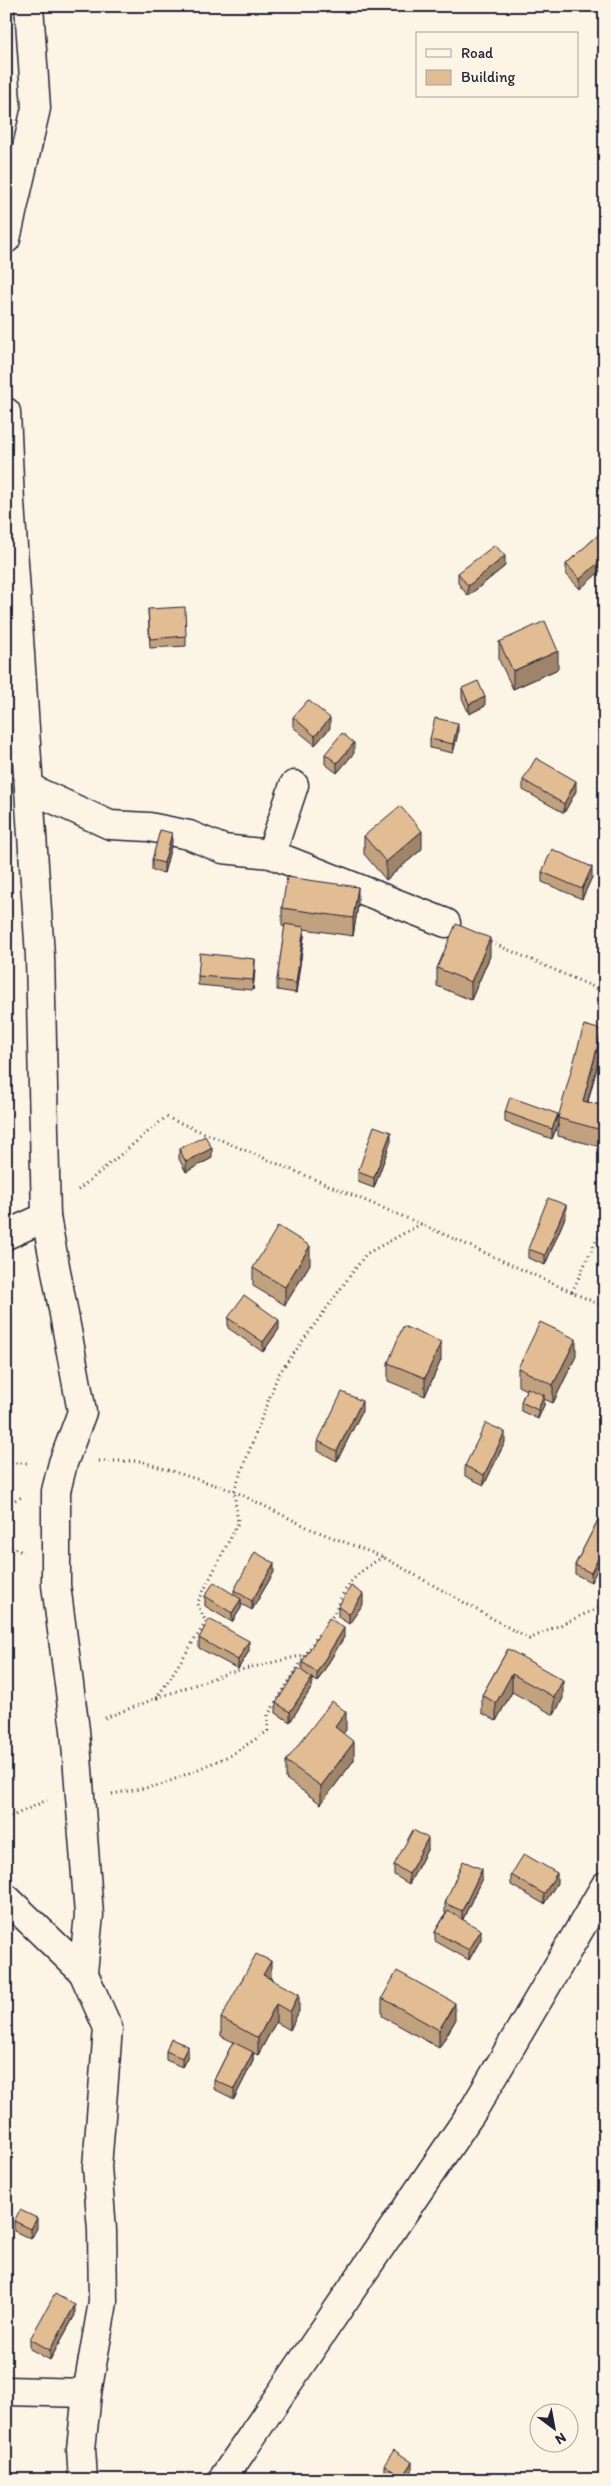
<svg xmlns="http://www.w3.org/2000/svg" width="611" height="2486" font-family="Itim,sans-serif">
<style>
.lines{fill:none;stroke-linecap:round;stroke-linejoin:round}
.minor-casing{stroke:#22223b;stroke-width:31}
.path{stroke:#22223b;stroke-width:3;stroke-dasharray:1 4;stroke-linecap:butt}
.minor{stroke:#fcf5e5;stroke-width:28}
.wall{fill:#c2a27e;stroke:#22223b}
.shaded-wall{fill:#9e8467;stroke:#22223b}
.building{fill:#e2bc93;stroke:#22223b}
</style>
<rect width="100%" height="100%" fill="#fcf5e5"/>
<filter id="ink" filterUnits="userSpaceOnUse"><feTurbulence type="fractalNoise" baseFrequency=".02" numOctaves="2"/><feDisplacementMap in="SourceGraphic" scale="10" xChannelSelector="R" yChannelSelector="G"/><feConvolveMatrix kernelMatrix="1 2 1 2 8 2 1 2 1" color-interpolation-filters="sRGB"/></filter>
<g filter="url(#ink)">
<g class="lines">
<defs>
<g id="minor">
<path d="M6,239L36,108L29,6"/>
<path d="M6,412L10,502L40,956L46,1217L82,1412L63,1463L56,1491V1585L75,1730L89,1915L83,1972L108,2028L97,2167L102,2230L103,2302L87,2393L81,2449L83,2480"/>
<path d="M29,788L110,825L149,827L189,835L223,849L271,854L446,923"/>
<path d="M271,854L294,785"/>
<path d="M6,1235L46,1217"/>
<path d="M6,1898L83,1972"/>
<path d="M6,2391L87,2393"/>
<path d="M222,2480L474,2109L605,1886"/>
</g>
</defs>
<use href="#minor" class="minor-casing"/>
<g class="path">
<path d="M486,940L605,992"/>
<path d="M78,1190L166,1117L421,1224L605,1307"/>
<path d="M572,1292L597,1238L605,1236"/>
<path d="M6,1461L12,1463H30"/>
<path d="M99,1461H140L234,1491L311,1529L383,1557L529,1639L605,1605"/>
<path d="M6,1504L24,1496"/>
<path d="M6,1544L24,1553"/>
<path d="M329,1621C336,1613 338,1603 343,1594C352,1577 367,1566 383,1557"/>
<path d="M157,1698L228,1673L304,1655"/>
<path d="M105,1718L157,1698L206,1622L197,1604L238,1523L234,1491L278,1375L366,1254L421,1224"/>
<path d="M112,1794L161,1785L231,1755L268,1731V1715L320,1632"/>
<path d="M6,1819L47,1800"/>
</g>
<use href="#minor" class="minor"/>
</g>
<g class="wall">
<path d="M605,529L580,589L566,574V564Z"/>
<path d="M505,566L468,596L458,583V573Z"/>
<path d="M148,609L186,636V646L150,648Z"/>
<path d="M499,642L558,669L513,689L499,660Z"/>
<path d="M462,688L485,706L469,714L462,698Z"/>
<path d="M293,717L330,728L315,745L293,727Z"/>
<path d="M458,733L453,753L430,748V739Z"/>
<path d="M354,753L337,773L325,764V754Z"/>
<path d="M523,780L576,791L564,813L523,790Z"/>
<path d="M364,836L422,849L386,880L364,854Z"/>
<path d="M172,842L164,873L152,870V860Z"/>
<path d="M542,872L592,877L582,899L542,882Z"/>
<path d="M358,905L353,936L304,929V937L296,993L277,990V980L285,927L282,926V908Z"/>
<path d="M490,956L471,1000L437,986V968Z"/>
<path d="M255,969L253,990L198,985V976Z"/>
<path d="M602,1048L588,1102L604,1106L605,1104V1148L558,1136V1124L552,1139L505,1122V1112L558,1118Z"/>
<path d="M391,1141L374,1188L358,1182V1172Z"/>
<path d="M179,1149L212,1158L186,1172L179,1159Z"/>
<path d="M566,1215L545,1265L528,1258V1249Z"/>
<path d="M310,1264L285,1305L253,1286V1268Z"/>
<path d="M228,1318L279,1329L263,1352L228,1328Z"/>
<path d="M576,1356L553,1403L544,1399V1405L538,1419L521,1411V1402L526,1390L518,1386V1368Z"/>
<path d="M441,1360L425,1396L388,1381V1363Z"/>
<path d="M362,1411L337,1461L318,1451V1441Z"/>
<path d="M505,1442L484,1485L465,1476V1466Z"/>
<path d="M599,1518L591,1582L575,1574V1565Z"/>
<path d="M274,1572L252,1610L241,1604V1608L232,1622L205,1606V1596L234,1595V1590Z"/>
<path d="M363,1604L349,1624L338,1617V1607Z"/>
<path d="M344,1637L317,1682L312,1679V1687L290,1722L276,1713V1703L302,1670V1662Z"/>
<path d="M199,1638L249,1651L238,1669L199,1648Z"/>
<path d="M508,1649L563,1698L554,1715L512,1692L496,1721L482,1713V1695Z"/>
<path d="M346,1730L343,1733L354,1760L321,1804L286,1779V1761Z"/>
<path d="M605,1786V1808L600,1805V1795Z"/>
<path d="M428,1848L409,1884L394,1875V1865Z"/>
<path d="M511,1875L557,1883L544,1904L511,1885Z"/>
<path d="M482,1878L463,1919L481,1939L469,1960L435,1941V1932L446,1913H445V1903Z"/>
<path d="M271,1978L299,2011L290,2030L276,2022L258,2055L253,2053V2061L234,2099L214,2089V2080L233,2042L221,2036V2018Z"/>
<path d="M382,1998L455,2021L439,2048L382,2016Z"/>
<path d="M166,2051L188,2056L182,2067L166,2060Z"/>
<path d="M14,2221L37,2228L31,2239L14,2231Z"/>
<path d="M75,2315L50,2360L30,2349V2339Z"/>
<path d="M384,2465L412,2472L406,2480H392L384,2475Z"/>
</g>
<g class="shaded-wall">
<path d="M505,556V566L468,596V586Z"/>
<path d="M605,557V567L580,589V579Z"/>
<path d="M558,651V669L513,689V671Z"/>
<path d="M485,697V706L469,714V704Z"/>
<path d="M330,718V728L315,745V736Z"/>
<path d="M458,723V733L453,753V744Z"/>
<path d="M354,743V753L337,773V763Z"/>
<path d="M576,781V791L564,813V804Z"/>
<path d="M422,831V849L386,880V862Z"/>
<path d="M172,833V842L164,873V863Z"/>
<path d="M592,867V877L582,899V889Z"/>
<path d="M358,887V905L353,936V918Z"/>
<path d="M304,927V937L296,993V983Z"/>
<path d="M490,938V956L471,1000V982Z"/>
<path d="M255,959V969L253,990V980Z"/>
<path d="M602,1030V1048L583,1118V1101Z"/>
<path d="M558,1114V1124L552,1139V1129Z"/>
<path d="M391,1132V1141L374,1188V1178Z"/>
<path d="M212,1148V1158L186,1172V1162Z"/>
<path d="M566,1205V1215L545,1265V1255Z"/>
<path d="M310,1246V1264L285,1305V1287Z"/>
<path d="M279,1320V1329L263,1352V1342Z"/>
<path d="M576,1339V1356L553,1403V1385Z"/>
<path d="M441,1342V1360L425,1396V1378Z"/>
<path d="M544,1395V1405L538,1419V1410Z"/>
<path d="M362,1401V1411L337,1461V1451Z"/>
<path d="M505,1432V1442L484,1485V1475Z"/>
<path d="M605,1545V1555L591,1582V1573Z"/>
<path d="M274,1563V1572L252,1610V1601Z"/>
<path d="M363,1594V1604L349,1624V1614Z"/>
<path d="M241,1599V1608L232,1622V1613Z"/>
<path d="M344,1628V1637L317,1682V1672Z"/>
<path d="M249,1641V1651L238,1669V1660Z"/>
<path d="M512,1674V1692L496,1721V1703Z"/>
<path d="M312,1678V1687L290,1722V1712Z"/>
<path d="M563,1680V1698L554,1715V1697Z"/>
<path d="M346,1712V1730L335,1745V1727Z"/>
<path d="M354,1742V1760L321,1804V1786Z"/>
<path d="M428,1838V1848L409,1884V1874Z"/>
<path d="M482,1869V1878L462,1921V1911Z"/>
<path d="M557,1873V1883L544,1904V1894Z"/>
<path d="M481,1930V1939L469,1960V1950Z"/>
<path d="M271,1961V1979L263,1975Z"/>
<path d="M299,1994V2011L290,2030V2012Z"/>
<path d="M455,2003V2021L439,2048V2030Z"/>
<path d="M276,2004V2022L258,2055V2038Z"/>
<path d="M188,2046V2056L182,2067V2058Z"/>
<path d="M253,2052V2061L234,2099V2089Z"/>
<path d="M37,2218V2228L31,2239V2229Z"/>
<path d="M75,2305V2315L50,2360V2350Z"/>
<path d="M412,2462V2472L406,2480H402V2477Z"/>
</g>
<g class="building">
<path d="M605,529V557L580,579L566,564Z"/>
<path d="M495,545L505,556L468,586L458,573Z"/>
<path d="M185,607L186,636L150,639L148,609Z"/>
<path d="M545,621L558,651L513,671L499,642Z"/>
<path d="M478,681L485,697L469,704L462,688Z"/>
<path d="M308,700L330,718L315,736L293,717Z"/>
<path d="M435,718L458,723L453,744L430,739Z"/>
<path d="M342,733L354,743L337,763L325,754Z"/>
<path d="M536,758L576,781L564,804L523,780Z"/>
<path d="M400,806L422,831L386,862L364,836Z"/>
<path d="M160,830L172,833L164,863L152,860Z"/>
<path d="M552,849L592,867L582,889L542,872Z"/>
<path d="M287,877L358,887L353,918L282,908Z"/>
<path d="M285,924L304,927L296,983L277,980Z"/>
<path d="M456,924L490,938L471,982L437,968Z"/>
<path d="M200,953L255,959L253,980L198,976Z"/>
<path d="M584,1025L602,1030L583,1101L604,1106L605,1104V1131L558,1118Z"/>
<path d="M510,1097L558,1114L552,1129L505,1112Z"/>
<path d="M374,1126L391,1132L374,1178L358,1172Z"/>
<path d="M205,1136L212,1148L186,1162L179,1149Z"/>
<path d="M548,1198L566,1205L545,1255L528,1249Z"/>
<path d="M278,1226L310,1246L285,1287L253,1268Z"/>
<path d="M244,1295L279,1320L263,1342L228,1318Z"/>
<path d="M540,1322L576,1339L553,1385L518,1368Z"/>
<path d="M403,1326L441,1342L425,1378L388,1363Z"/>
<path d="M527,1388L544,1395L538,1410L521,1402Z"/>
<path d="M342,1392L362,1401L337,1451L318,1441Z"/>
<path d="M486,1423L505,1432L484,1475L465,1466Z"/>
<path d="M599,1518L605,1520V1545L591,1573L575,1565Z"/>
<path d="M255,1552L274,1563L252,1601L234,1590Z"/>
<path d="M214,1582L241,1599L232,1613L205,1596Z"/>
<path d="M351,1586L363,1594L349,1614L338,1607Z"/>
<path d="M329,1618L344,1628L317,1672L302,1662Z"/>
<path d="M209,1619L249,1641L238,1660L199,1638Z"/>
<path d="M508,1649L563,1680L554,1697L512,1674L496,1703L482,1695Z"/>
<path d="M298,1668L312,1678L290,1712L276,1703Z"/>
<path d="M332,1701L346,1712L335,1727L354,1742L321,1786L286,1761Z"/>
<path d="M605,1786V1798L600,1795Z"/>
<path d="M413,1830L428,1838L409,1874L394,1865Z"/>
<path d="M524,1854L557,1873L544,1894L511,1875Z"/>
<path d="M463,1861L482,1869L462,1911L445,1903Z"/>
<path d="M448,1911L481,1930L469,1950L435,1932Z"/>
<path d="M256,1954L271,1961L263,1975L299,1994L290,2012L276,2004L258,2038L221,2018Z"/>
<path d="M397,1971L455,2003L439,2030L382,1998Z"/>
<path d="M171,2039L188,2046L182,2058L166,2051Z"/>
<path d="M233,2042L253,2052L234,2089L214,2080Z"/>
<path d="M20,2210L37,2218L31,2229L14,2221Z"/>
<path d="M55,2294L75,2305L50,2350L30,2339Z"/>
<path d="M394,2450L412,2462L402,2477L384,2465Z"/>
</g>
</g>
<rect width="611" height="2486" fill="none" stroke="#fcf5e5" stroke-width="25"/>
<rect x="12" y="12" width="586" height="2461" fill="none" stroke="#22223b" stroke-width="2" filter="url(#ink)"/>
<rect x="416" y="32" width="162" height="65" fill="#fcf5e5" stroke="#a5a1a1"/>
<rect x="426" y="49" width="25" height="8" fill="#fcf5e5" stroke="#a5a1a1"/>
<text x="461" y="58" font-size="15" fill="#22223b">Road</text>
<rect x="426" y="70" width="25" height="15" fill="#e2bc93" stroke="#a5a1a1"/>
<text x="461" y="82" font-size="15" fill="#22223b">Building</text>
<g transform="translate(554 2428) rotate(148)"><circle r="24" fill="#fcf5e5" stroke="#a5a1a1"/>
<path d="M0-4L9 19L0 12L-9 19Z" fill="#22223b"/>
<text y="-8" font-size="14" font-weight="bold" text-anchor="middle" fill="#22223b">N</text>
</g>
</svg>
